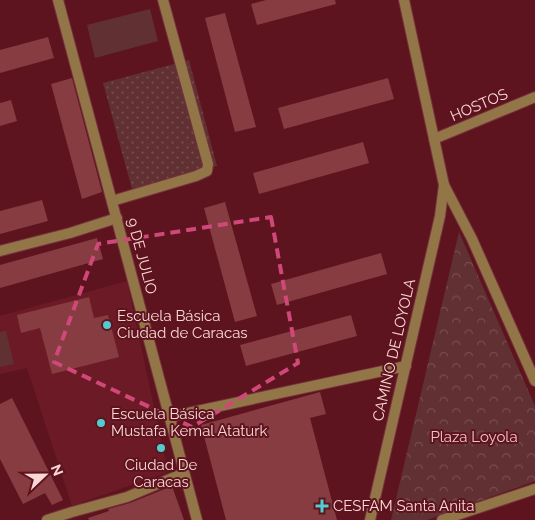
<svg xmlns="http://www.w3.org/2000/svg" width="535" height="520" font-family="Raleway,sans-serif">
<style>
.built{fill:#6c1b26}
.grass{fill:url(#grass-dots)}
.park{fill:url(#park-crowns)}
.garden{fill:#603032}
.building{fill:#863c41}
.lines{fill:none;stroke-linecap:round;stroke-linejoin:round}
.minor-casing{stroke:#76333b;stroke-width:12}
.tertiary-casing{stroke:#76333b;stroke-width:12}
.minor{stroke:#937648;stroke-width:10}
.tertiary{stroke:#937648;stroke-width:10}
.marked{fill:none;stroke:#d0487a;stroke-width:4;stroke-dasharray:10 6;stroke-linejoin:round}
.poi-dot{fill:#52ccd0;stroke:#5d141e;stroke-width:2}
.labels{text-anchor:middle;dominant-baseline:central;stroke-width:4;stroke-linejoin:round;paint-order:stroke}
.street-label{font-size:15px;fill:#fcd7d6;stroke:#5d141e}
.poi-label{font-size:15px;fill:#fcd7d6;stroke:#5d141e;text-anchor:start}
.park-label{font-size:15px;fill:#f1c3c3;stroke:#5d141e}
</style>
<defs>
<pattern id="grass-dots" width="8" height="8" patternUnits="userSpaceOnUse" patternTransform="scale(1.25)"><rect width="8" height="8" fill="#603032"/><path d="M2 2h.1M6 6h.1" fill="none" stroke="#784d4f" stroke-width="1.8" stroke-linecap="round"/></pattern>
<pattern id="park-crowns" width="20" height="18" patternUnits="userSpaceOnUse" patternTransform="scale(1.25)"><rect width="20" height="18" fill="#603032"/><path d="M2 6a3 3 0 1 1 6 0M12 15a3 3 0 1 1 6 0" fill="none" stroke="#784d4f"/></pattern>
</defs>
<rect width="100%" height="100%" fill="#5d141e"/>
<path class="built" d="M127,281L168,472L72,506L27,368L0,374V316Z"/>
<path class="grass" d="M189,60L217,166L132,189L103,83Z"/>
<path class="park" d="M459,232L535,406V481L427,520H391Z"/>
<g class="garden">
<path d="M150,9L158,41L95,58L87,25Z"/>
<path d="M6,331L14,364L0,367V332Z"/>
</g>
<g class="building">
<path d="M266,0H335L336,4L257,25L251,4Z"/>
<path d="M225,13L256,127L235,132L205,18Z"/>
<path d="M48,37L54,58L0,73V50Z"/>
<path d="M72,78L102,192L82,199L51,84Z"/>
<path d="M388,78L394,99L284,129L278,108Z"/>
<path d="M11,100L17,121L0,126V103Z"/>
<path d="M363,142L369,163L259,194L253,173Z"/>
<path d="M42,200L48,221L0,234V211Z"/>
<path d="M225,202L257,316L235,322L204,208Z"/>
<path d="M97,238L103,259L0,288V265Z"/>
<path d="M381,253L387,274L277,305L271,284Z"/>
<path d="M89,297L94,318L108,315L119,357L52,374L40,328L21,333L17,315Z"/>
<path d="M351,315L357,336L246,366L240,345Z"/>
<path d="M320,392L326,414L310,418L337,520H226L201,425Z"/>
<path d="M12,398L63,500L52,505L45,493L23,504L0,459V404Z"/>
<path d="M172,486L184,520H89L88,518L109,511L108,509L130,503Z"/>
</g>
<g class="lines">
<defs>
<g id="minor">
<path d="M58,0L197,520"/>
<path d="M434,139L535,97"/>
<path d="M112,201L196,176L207,171L208,164L163,0"/>
<path d="M0,251L70,233L117,218"/>
<path d="M169,417L406,366"/>
<path d="M47,520L72,512L127,497L184,473"/>
<path d="M370,520L440,216L444,185"/>
<path d="M442,520L535,489"/>
</g>
<path id="tertiary" d="M404,0L444,185L472,239L535,381"/>
</defs>
<use href="#minor" class="minor-casing"/>
<use href="#tertiary" class="tertiary-casing"/>
<use href="#minor" class="minor"/>
<use href="#tertiary" class="tertiary"/>
</g>
<path class="marked" d="M271,217L298,363L192,427L54,362L98,244Z"/>
<g class="poi-dot">
<circle cx="107" cy="325" r="5"/>
<circle cx="101" cy="423" r="5"/>
<circle cx="161" cy="448" r="5"/>
<path d="M319.5 498.5h5v5h5v5h-5v5h-5v-5h-5v-5h5z"/>
</g>
<g class="labels">
<g class="street-label">
<text transform="translate(479 105) rotate(-23)">HOSTOS</text>
<text transform="translate(142 256) rotate(75)">9 DE JULIO</text>
<text transform="translate(394 350) rotate(-77)">CAMINO DE LOYOLA</text>
</g>
<g class="poi-label">
<text x="117" y="316">Escuela Básica<tspan x="117" dy="17">Ciudad de Caracas</tspan></text>
<text x="111" y="414">Escuela Básica<tspan x="111" dy="17">Mustafa Kemal Ataturk</tspan></text>
<text x="161" y="465" text-anchor="middle">Ciudad De<tspan x="161" dy="17">Caracas</tspan></text>
<text x="333" y="506">CESFAM Santa Anita</text>
</g>
<g class="park-label">
<text x="474" y="437">Plaza Loyola</text>
</g>
</g>
<g transform="translate(45 475) rotate(68)" stroke="#5d141e" stroke-width="4" paint-order="stroke">
<path d="M0-4L9 19L0 12L-9 19Z" fill="#fcd7d6"/>
<text y="-8" font-size="14" font-weight="bold" text-anchor="middle" fill="#fcd7d6">N</text>
</g>
</svg>
